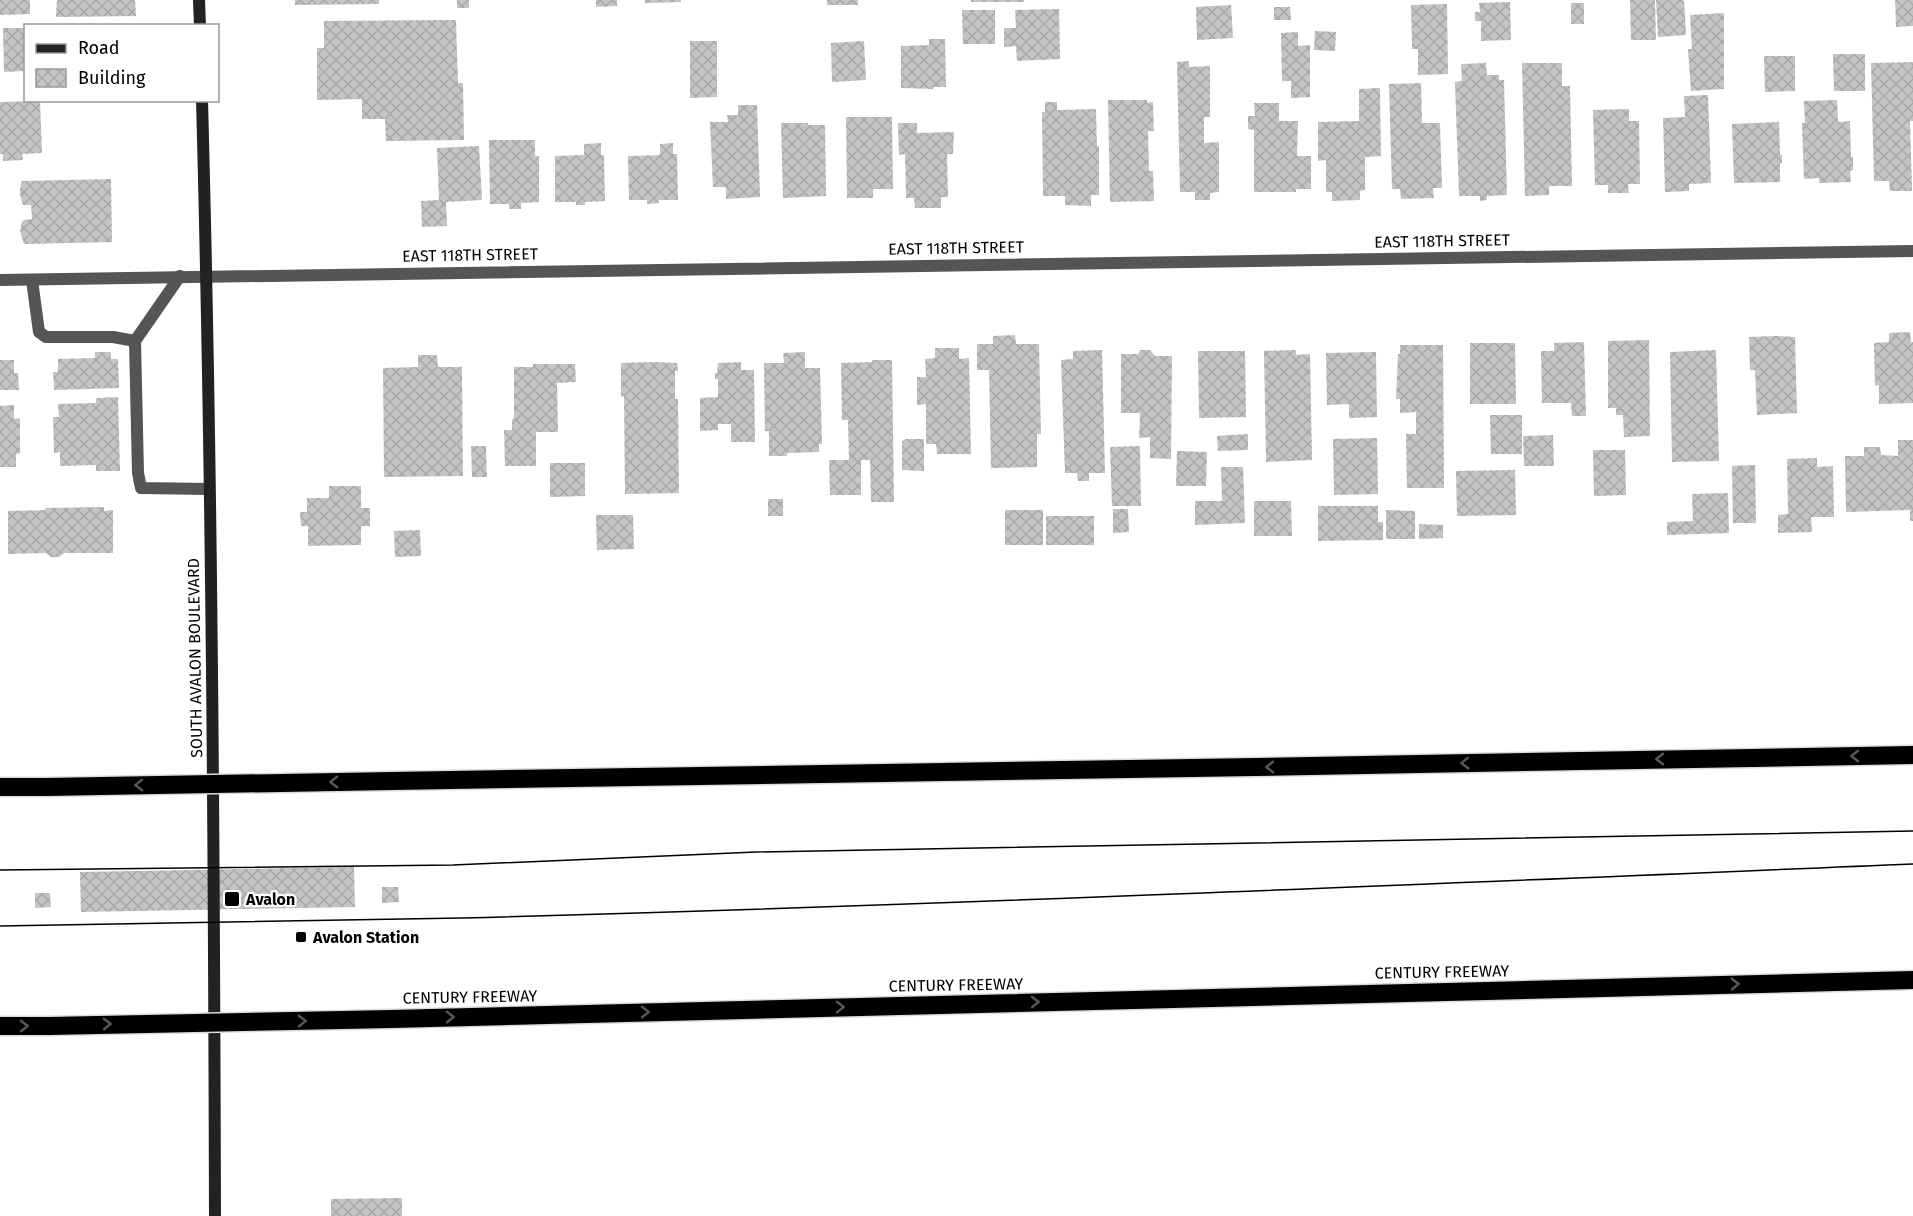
<svg xmlns="http://www.w3.org/2000/svg" width="1913" height="1216" font-family="'Fira Sans',sans-serif">
<style>
.building{fill:url(#building-cross-hatch)}
.lines{fill:none;stroke-linecap:round;stroke-linejoin:round}
.motorway-casing{stroke:#dbdbdb;stroke-width:21}
.service{stroke:#555;stroke-width:12}
.minor{stroke:#555;stroke-width:12}
.secondary{stroke:#222;stroke-width:12}
.motorway{stroke:#000;stroke-width:18}
.tram{stroke:#000;stroke-width:1.5}
.motorway-bridge-casing{stroke:#dbdbdb;stroke-width:21;stroke-linecap:butt}
.motorway-bridge{stroke:#000;stroke-width:18}
.oneway{stroke:#595959}
.poi-dot{fill:#000;stroke:#fff;stroke-width:2}
.labels{text-anchor:middle;dominant-baseline:central;stroke-width:4.5;stroke-linejoin:round;paint-order:stroke}
.street-label{font-size:16px;fill:#000;stroke:#fff}
.poi-label{font-size:16px;font-weight:bold;fill:#000;stroke:#fff;text-anchor:start}
</style>
<defs>
<pattern id="building-cross-hatch" width="8" height="8" patternUnits="userSpaceOnUse" patternTransform="scale(1.5)"><rect width="8" height="8" fill="#c4c4c4"/><path d="M0 0l8 8M0 8l8-8" fill="none" stroke="#a7a7a7"/></pattern>
</defs>
<rect width="100%" height="100%" fill="#fff"/>
<g class="building">
<path d="M0,0H30V14L0,15Z"/>
<path d="M57,0H135L136,16L56,17Z"/>
<path d="M295,0H379V4L295,5Z"/>
<rect x="457" y="0" width="12" height="8"/>
<path d="M596,0H617V6L596,7Z"/>
<path d="M645,0H681V2L645,3Z"/>
<rect x="827" y="0" width="31" height="5"/>
<rect x="971" y="0" width="53" height="2"/>
<path d="M1630,0H1655L1656,40H1631Z"/>
<path d="M1656,0H1684L1686,35L1658,37Z"/>
<path d="M1895,0H1913V26L1896,27Z"/>
<path d="M1510,2L1511,40L1481,41V21H1475V12H1480L1479,3Z"/>
<rect x="1571" y="3" width="13" height="21"/>
<path d="M1447,4L1448,74L1418,75V49H1412V45L1411,5Z"/>
<path d="M1231,5L1233,38L1197,40L1196,7Z"/>
<path d="M1274,7H1290L1291,20H1274Z"/>
<path d="M1059,9L1060,59L1017,61L1016,46L1004,47V28H1016L1015,10Z"/>
<path d="M962,10H995V44H963Z"/>
<path d="M1724,13V89L1691,91L1688,49H1692L1690,15Z"/>
<path d="M456,20L458,83H463L464,140L386,141L385,119H362V99L317,100V48H324V21Z"/>
<path d="M3,28H26V71L4,72Z"/>
<path d="M1315,31L1336,32L1335,51L1314,50Z"/>
<path d="M1298,32V46L1310,45V97L1291,98V81H1282L1281,33Z"/>
<path d="M929,39H945L946,87H933V89L901,88V46L929,45Z"/>
<path d="M690,41H717V97L690,98Z"/>
<path d="M864,41L866,80L832,82L831,43Z"/>
<path d="M1833,54H1865V91H1834Z"/>
<path d="M1764,56H1795V91L1765,92Z"/>
<path d="M1189,61V67L1210,66V117H1204V143L1219,142V192L1210,193V200H1195V192H1180L1177,62Z"/>
<path d="M1913,62V121H1910L1912,191H1890L1889,181H1874L1871,63Z"/>
<path d="M1486,63L1487,75H1499V80H1504L1507,195L1487,196V200L1480,201V196H1459L1455,82L1462,81L1461,64Z"/>
<path d="M1522,63H1562V86H1570L1572,186H1549V195L1525,196Z"/>
<path d="M1421,83L1422,123H1440L1442,188H1433L1434,198L1401,199L1400,189H1392L1389,84Z"/>
<path d="M1380,88L1381,156L1365,157V190L1360,191V200L1332,201V192H1326V160L1318,161V122L1359,121V89Z"/>
<path d="M1708,95L1711,183L1689,184V191L1665,192L1663,118L1685,117L1684,96Z"/>
<path d="M1108,100H1147V103L1153,102L1154,131H1148L1149,171H1153L1154,201L1110,202Z"/>
<path d="M1837,100L1838,122L1850,121L1851,157H1853V170L1850,171L1851,182L1819,183V178L1804,179L1802,123H1805L1804,101Z"/>
<path d="M40,101L42,153L22,154L23,160L3,161V154H0V102Z"/>
<path d="M1045,102H1057V110L1096,109L1097,146H1099V195H1091V206L1065,205V196H1043L1042,112H1045Z"/>
<path d="M1254,103H1279V121H1298L1297,156H1311V189H1296V192H1254V130L1248,129V116H1255Z"/>
<path d="M738,105H757L760,197L726,199V187H713L710,122H728L727,115H738Z"/>
<path d="M1629,109V121H1639L1640,184H1628L1629,193H1608V185H1595L1593,110Z"/>
<path d="M846,117H892L893,189H873V198H847Z"/>
<path d="M1779,122L1780,155H1782V163H1780V182L1734,183L1732,124Z"/>
<path d="M781,123H808V125H825L826,196L783,198Z"/>
<path d="M898,123H917V133L954,132L953,154H947L948,197H941V208H915L914,198H906L905,154L899,155Z"/>
<path d="M489,140H535V156H539V202L521,203V209H509V204H490Z"/>
<path d="M601,143V155H604L605,201L585,202V205H576V202H555V156L584,155V144Z"/>
<path d="M673,143V154H677L678,200H658L659,203L647,204V200H629L628,156L660,155V144Z"/>
<path d="M479,146L482,200L446,202L447,226L422,227L421,201L439,200L437,148Z"/>
<path d="M111,179L112,242L24,244L20,231L22,222L24,220L32,219L31,205H23L20,195V189L22,181Z"/>
<path d="M1910,332L1911,342H1913V403L1879,404V385L1875,386L1874,343L1889,342V333Z"/>
<path d="M1015,335L1016,344H1039L1041,434H1037V467L991,468L989,370H977V344H993V336Z"/>
<path d="M1776,336L1795,337L1797,413L1757,415L1755,370H1750L1749,337Z"/>
<path d="M1649,340L1650,436L1624,437L1623,415H1616V408H1608V341Z"/>
<path d="M1584,342L1586,416H1572L1571,403H1542L1541,351H1554V343Z"/>
<path d="M1470,343H1515L1516,404H1470Z"/>
<path d="M1400,345H1443L1444,488H1407L1406,434H1416V412L1400,413V399H1396L1398,354H1400Z"/>
<path d="M935,348H959V359L969,358L971,454H937L936,444H926V404L917,405V377H926L925,359L935,358Z"/>
<path d="M1102,350L1105,473H1089V481H1078L1077,473H1065L1061,360L1073,359V351Z"/>
<path d="M1140,350H1150L1155,356H1172L1171,459L1150,458V437L1139,438L1140,413H1121V354H1138Z"/>
<path d="M1296,350V355L1310,354L1312,460L1266,462L1264,351Z"/>
<path d="M1716,350L1719,461L1672,462L1670,352Z"/>
<path d="M1198,351H1245L1246,417L1199,418Z"/>
<path d="M95,352H111V359H118L119,388L54,390L53,372H58V359L95,358Z"/>
<path d="M805,352V368H820L822,444H819V452L787,453V456H769V431H765L764,363H784L783,353Z"/>
<path d="M1376,352L1377,417L1349,418V404L1327,405L1326,353Z"/>
<path d="M418,355H437L438,367H462L463,476L384,477L383,368L418,367Z"/>
<path d="M0,360H14V373H18L19,390H0Z"/>
<path d="M872,360H892L894,502H871L870,460H861V495H830L829,460H849L848,420H842L841,363L872,362Z"/>
<path d="M653,362L677,363L678,371H675V399H678L679,493L625,494L624,396L621,397V363Z"/>
<path d="M741,362V370H754L755,442H731V424H718V430L700,431V398L718,397V379H715V373H717L718,363Z"/>
<path d="M533,364H575L576,382L557,383L558,432H536V466H505L504,430H512V419H514V367H533Z"/>
<path d="M118,397L120,471H96V465L60,466V452L54,453L53,417H59L58,404L96,403V398Z"/>
<path d="M14,405V419L20,418V453L16,454V467H0V406Z"/>
<path d="M1490,415H1522V454H1491Z"/>
<path d="M1248,434V450L1218,451L1217,436Z"/>
<path d="M1553,435L1554,466H1524L1523,436Z"/>
<path d="M1377,438L1378,494L1334,495L1333,439Z"/>
<path d="M905,439H924V471L902,470V441L905,440Z"/>
<path d="M1898,440H1913V521H1910V510L1846,512L1845,456H1864V447H1880L1881,455L1898,456Z"/>
<path d="M471,446H486L487,477H472Z"/>
<path d="M1140,446L1141,506H1112L1110,447Z"/>
<path d="M1593,450H1625L1626,495L1594,496Z"/>
<path d="M1177,451L1207,452L1206,486H1176Z"/>
<path d="M1817,458V467L1833,466L1834,517H1811L1812,532L1778,533V515L1788,514L1787,459Z"/>
<path d="M550,463H585V496L550,497Z"/>
<path d="M1755,465L1756,523H1733L1732,466Z"/>
<path d="M1221,467H1243L1245,523L1195,525V501H1222Z"/>
<path d="M1515,470L1516,515L1457,516L1456,471Z"/>
<path d="M329,486H361V508H370V526H361V545L308,546V526H301L300,512H307V498H329Z"/>
<path d="M1728,493L1729,533L1667,535V522L1693,521L1692,494Z"/>
<rect x="768" y="499" width="15" height="17"/>
<path d="M1254,501H1291L1292,536H1254Z"/>
<path d="M1318,506H1378V522H1383V540L1318,541Z"/>
<path d="M104,507V511L113,510V553H64L59,557H51L46,553L8,554V511L45,510V508Z"/>
<path d="M1113,509H1128L1129,532L1113,533Z"/>
<rect x="1005" y="510" width="38" height="35"/>
<path d="M1386,510L1415,511V539H1386Z"/>
<path d="M596,515H633L634,549L597,550Z"/>
<rect x="1046" y="516" width="48" height="29"/>
<path d="M1419,524L1443,525V538L1419,539Z"/>
<path d="M420,530L421,556L395,557L394,531Z"/>
<path d="M354,867L355,907L81,912L80,872Z"/>
<path d="M382,887H398L399,902L382,903Z"/>
<path d="M35,893H50L51,907L35,908Z"/>
<path d="M402,1198V1216H331V1199Z"/>
</g>
<g class="lines">
<defs>
<g id="motorway">
<path d="M392,781L1311,766L1913,755"/>
<path d="M0,787H46"/>
<path d="M392,1019L1913,980"/>
<path d="M0,1026H49"/>
</g>
</defs>
<use href="#motorway" class="motorway-casing"/>
<g class="service">
<path d="M32,280L39,332L46,337H113L135,341L180,276"/>
<path d="M135,341L138,473L141,488L209,489"/>
</g>
<path class="minor" d="M0,280L1913,251"/>
<g class="secondary">
<path d="M199,0L200,26"/>
<path d="M202,100C212,472 214,844 215,1216"/>
</g>
<use href="#motorway" class="motorway"/>
<g class="tram">
<path d="M0,870L453,865L756,852L1913,831"/>
<path d="M0,926C154,924 308,922 462,918C946,905 1429,884 1913,864"/>
</g>
<defs>
<g id="motorway-bridge">
<path d="M46,787L392,781"/>
<path d="M49,1026L392,1019"/>
</g>
</defs>
<use href="#motorway-bridge" class="motorway-bridge-casing"/>
<use href="#motorway-bridge" class="motorway-bridge"/>
</g>
<defs><path id="oneway-chevron" d="M-2-3.5L2.5 0L-2 3.5" fill="none" stroke-width="1.6" stroke-linecap="round" stroke-linejoin="round" transform="scale(1.5)"/></defs>
<g class="oneway">
<use href="#oneway-chevron" transform="translate(1855 756) rotate(179)"/>
<use href="#oneway-chevron" transform="translate(1660 759) rotate(179)"/>
<use href="#oneway-chevron" transform="translate(1465 763) rotate(179)"/>
<use href="#oneway-chevron" transform="translate(1270 767) rotate(179)"/>
<use href="#oneway-chevron" transform="translate(334 782) rotate(179)"/>
<use href="#oneway-chevron" transform="translate(139 785) rotate(179)"/>
<use href="#oneway-chevron" transform="translate(1735 984) rotate(-1)"/>
<use href="#oneway-chevron" transform="translate(1035 1002) rotate(-1)"/>
<use href="#oneway-chevron" transform="translate(840 1007) rotate(-1)"/>
<use href="#oneway-chevron" transform="translate(645 1012) rotate(-1)"/>
<use href="#oneway-chevron" transform="translate(450 1017) rotate(-1)"/>
<use href="#oneway-chevron" transform="translate(302 1021) rotate(-1)"/>
<use href="#oneway-chevron" transform="translate(107 1024) rotate(-1)"/>
<use href="#oneway-chevron" transform="translate(24 1026) rotate(-1)"/>
</g>
<g class="poi-dot">
<rect x="224" y="891" width="16" height="16" rx="3"/>
<rect x="295" y="931" width="12" height="12" rx="3"/>
</g>
<g class="labels">
<g class="street-label">
<text transform="translate(1442 241) rotate(-1)">EAST 118TH STREET</text>
<text transform="translate(956 248) rotate(-1)">EAST 118TH STREET</text>
<text transform="translate(470 255) rotate(-1)">EAST 118TH STREET</text>
<text transform="translate(195 658) rotate(-91)">SOUTH AVALON BOULEVARD</text>
<text transform="translate(1442 972) rotate(-1)">CENTURY FREEWAY</text>
<text transform="translate(956 985) rotate(-1)">CENTURY FREEWAY</text>
<text transform="translate(470 997) rotate(-1)">CENTURY FREEWAY</text>
</g>
<g class="poi-label">
<text x="246" y="899">Avalon</text>
<text x="313" y="937">Avalon Station</text>
</g>
</g>
<rect x="24" y="24" width="195" height="78" fill="#ffffff" stroke="#999999" stroke-width="1.5"/>
<rect x="36" y="44" width="30" height="9" fill="#222222" stroke="#999999" stroke-width="1.5"/>
<text x="78" y="54" font-size="18" fill="#000000">Road</text>
<rect x="36" y="69" width="30" height="18" fill="url(#building-cross-hatch)" stroke="#999999" stroke-width="1.5"/>
<text x="78" y="84" font-size="18" fill="#000000">Building</text>
</svg>
